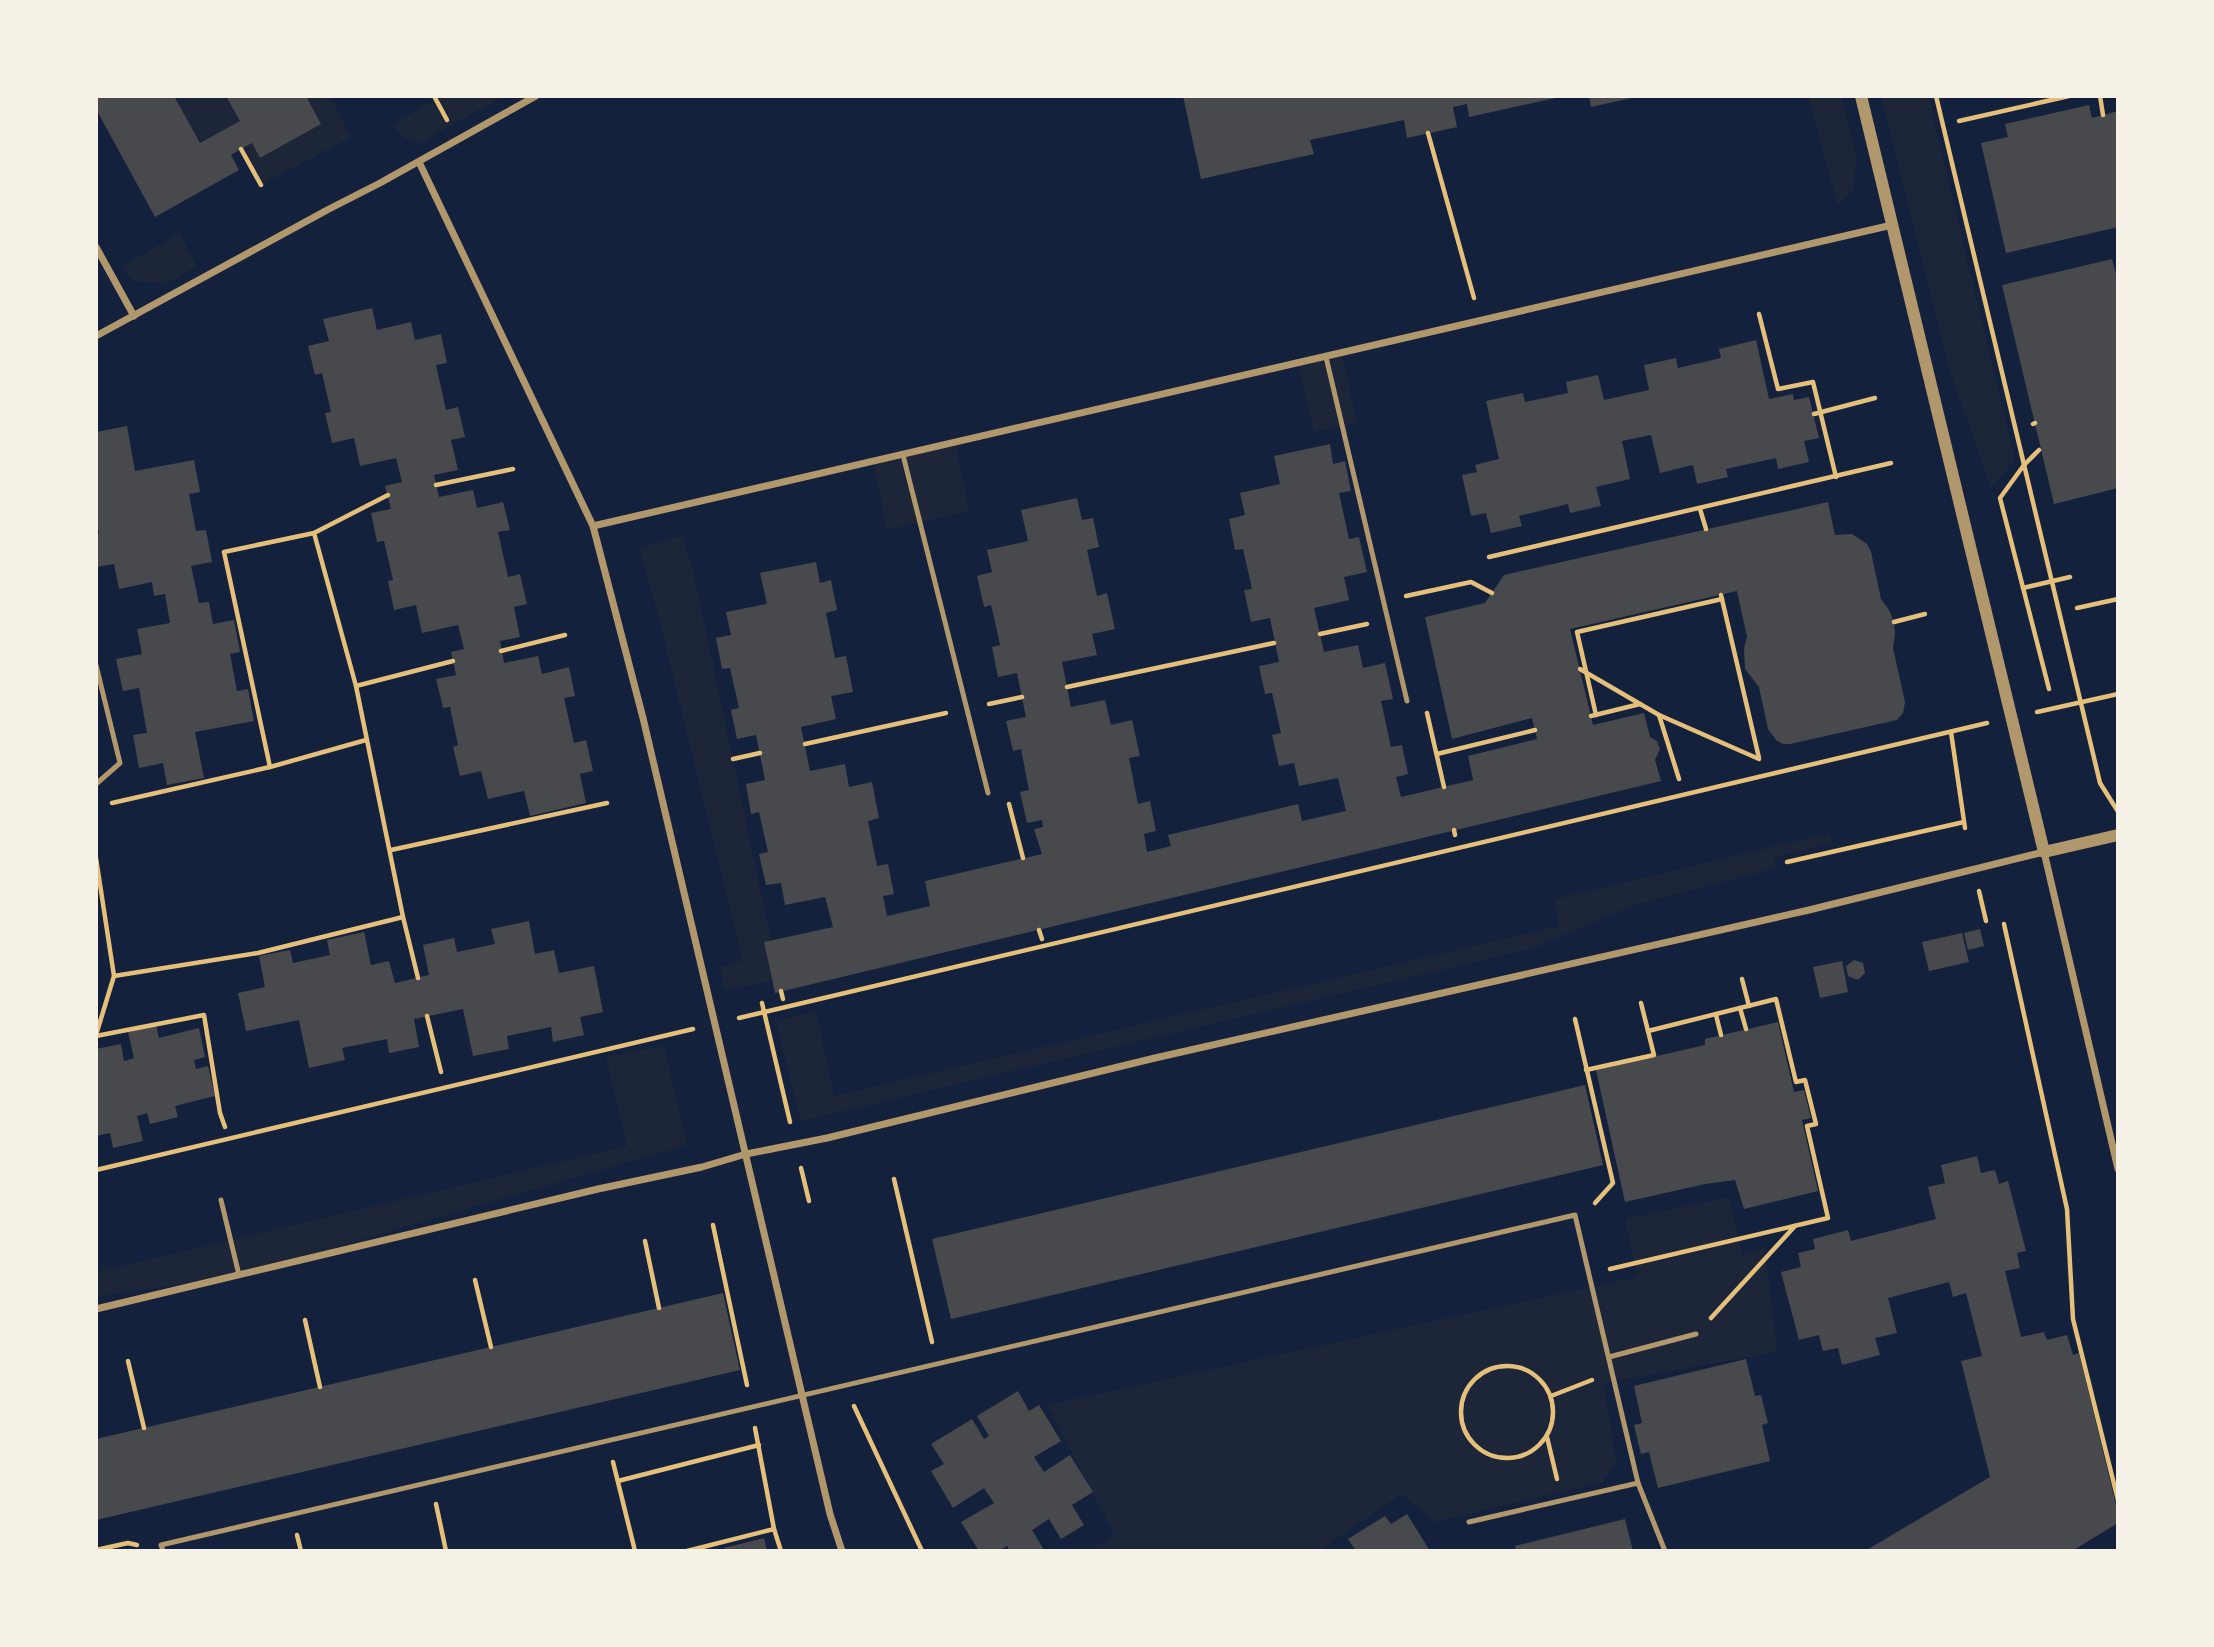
<svg xmlns="http://www.w3.org/2000/svg" width="2214" height="1647" font-family="'IBM Plex Sans',sans-serif">
<style>
.green{fill:#1d2539}
.building{fill:#48494c}
.lines{fill:none;stroke-linecap:round;stroke-linejoin:round}
.path{stroke:#e5c07b;stroke-width:4.5}
.service{stroke:#b1986c;stroke-width:5}
.minor{stroke:#b1986c;stroke-width:7}
.tertiary{stroke:#b1986c;stroke-width:12}
</style>
<rect width="100%" height="100%" fill="#14213d"/>
<g class="green">
<path d="M174,96H226L240,121L200,143Z"/>
<path d="M306,96H330L351,137L261,185L241,149L252,143L260,158L321,124Z"/>
<path d="M444,96H503L422,142L404,138L391,124Z"/>
<path d="M1808,96H1841L1856,156L1854,189L1838,206Z"/>
<path d="M1881,96H1928L2015,460L1991,488L1950,371Z"/>
<path d="M179,233L197,266L168,283L133,282L123,266Z"/>
<path d="M1342,353L1357,423L1314,432L1298,363Z"/>
<path d="M955,442L969,511L887,530L873,461Z"/>
<path d="M682,536L692,566L771,941L764,943L771,981L724,991L720,967L743,961L657,611L639,548Z"/>
<path d="M1830,833L1833,842L1773,858L1776,868L1634,905L1534,948L801,1121L776,1021L816,1011L834,1096L1559,926L1555,899Z"/>
<path d="M664,1046L687,1145L239,1275L96,1297V1272L627,1146L606,1057Z"/>
<path d="M1729,1197L1742,1255L1765,1248L1777,1352L1604,1383L1616,1463L1603,1482L1434,1522L1402,1494L1319,1551H1090L1114,1534L1047,1405L1637,1277L1625,1219Z"/>
</g>
<g class="building">
<path d="M96,96H174L200,143L240,121L226,96H306L321,124L260,158L252,143L241,149L231,155L239,170L155,217L96,109Z"/>
<path d="M1183,96H1559L1560,97L1469,117L1467,104L1453,107L1457,127L1407,138L1404,120L1310,140L1314,154L1201,179Z"/>
<path d="M1589,96H1636V97L1591,107Z"/>
<path d="M2089,105L2092,118L2118,111V227L2006,253L1981,143L2008,137L2005,124Z"/>
<path d="M2112,259L2118,282V488L2054,504L2002,285Z"/>
<path d="M372,308L377,330L411,322L415,340L441,334L447,363L436,365L446,410L458,407L465,437L451,440L458,470L434,475L439,497L473,490L477,508L503,502L510,530L498,532L508,577L520,574L527,604L514,607L520,637L500,641L504,663L538,656L542,674L569,667L575,696L564,698L574,743L586,740L593,771L580,774L586,803L530,816L524,791L488,799L481,771L460,776L453,747L458,745L450,707L443,708L436,679L456,675L451,652L464,649L458,625L422,633L416,605L394,610L388,581L393,580L384,541L377,542L371,513L391,509L385,486L402,482L396,458L360,466L354,438L332,443L325,413L331,412L322,373L315,375L308,346L329,341L323,319Z"/>
<path d="M1756,340L1769,399L1793,394L1794,400L1809,397L1819,438L1804,441L1809,462L1778,469L1776,458L1726,469L1728,477L1697,484L1693,465L1660,473L1651,435L1622,441L1630,479L1596,487L1601,506L1570,513L1568,504L1519,516L1522,526L1491,533L1486,513L1471,516L1462,475L1477,472L1475,465L1499,459L1486,401L1523,393L1525,402L1568,393L1566,382L1598,375L1604,400L1649,390L1644,365L1676,358L1678,368L1721,358L1719,349Z"/>
<path d="M127,426L135,471L194,460L200,492L189,494L196,531L206,530L212,562L191,566L199,603L209,602L213,624L234,620L240,652L230,654L237,691L248,689L254,721L195,732L204,778L167,785L163,763L139,768L133,735L147,733L139,688L123,691L116,659L142,654L137,629L170,623L165,594L154,596L152,582L119,589L114,564L96,567V533H99L96,519V432Z"/>
<path d="M1330,444L1333,464L1345,461L1351,491L1339,493L1349,539L1359,537L1367,572L1344,577L1349,600L1314,608L1324,652L1358,645L1363,668L1385,663L1393,699L1381,701L1391,747L1402,745L1408,774L1396,777L1401,797L1473,780L1468,756L1537,739L1532,718L1452,739L1425,617L1485,603L1504,575L1828,502L1835,535L1852,534L1867,544L1871,552L1881,599L1889,610L1894,622L1895,635L1893,648L1905,702L1903,713L1897,720L1790,744H1783L1776,740L1768,729L1759,687L1745,669L1744,648L1747,637L1737,591L1570,629L1593,725L1644,713L1650,737L1657,741L1660,749L1655,760L1661,781L775,993L764,942L833,927L825,897L785,905L781,883L766,885L759,854L768,852L759,812L751,814L746,784L765,780L756,735L737,739L731,710L739,708L730,668L722,669L716,638L731,635L726,612L767,604L760,573L816,562L820,583L831,580L837,610L826,613L835,658L846,656L853,692L831,696L836,719L801,727L810,771L845,764L849,787L872,782L879,818L868,821L877,866L888,864L894,894L883,896L887,916L930,906L925,881L1042,854L1034,829L1043,827L1042,820L1027,823L1020,792L1029,790L1021,749L1013,751L1006,721L1026,717L1018,678L1017,673L998,677L992,647L1000,645L996,626L991,605L984,607L977,576L992,572L987,550L1028,541L1021,510L1077,498L1082,520L1093,518L1099,547L1087,550L1097,596L1107,593L1115,629L1092,634L1097,655L1062,662L1071,707L1105,700L1111,725L1132,720L1140,756L1129,758L1138,804L1150,801L1156,831L1144,834L1147,852L1171,846L1168,835L1298,804L1302,821L1346,811L1338,778L1299,786L1294,763L1279,766L1272,735L1281,733L1272,693L1265,694L1259,666L1279,662L1270,618L1251,622L1244,590L1252,589L1243,549L1235,550L1229,519L1245,515L1240,493L1280,484L1274,456Z"/>
<path d="M529,921L535,954L554,950L559,973L594,966L603,1012L580,1017L584,1035L553,1042L551,1027L507,1036L509,1049L473,1056L463,1009L414,1019L419,1047L389,1053L387,1039L342,1048L345,1060L309,1068L299,1020L246,1031L238,993L265,987L259,956L290,950L293,963L330,955L327,940L364,932L371,965L389,961L395,983L429,975L423,945L454,938L457,952L495,944L491,929Z"/>
<path d="M1980,929L1984,946L1968,950L1964,933Z"/>
<path d="M1962,933L1969,962L1929,971L1922,942Z"/>
<path d="M1854,960L1863,963L1865,973L1858,980L1848,976L1846,966Z"/>
<path d="M1842,961L1848,992L1820,998L1813,967Z"/>
<path d="M1778,1022L1794,1092L1804,1090L1811,1118L1802,1120L1818,1191L1744,1209L1735,1180L1705,1184L1625,1202L1596,1070L1705,1045V1039Z"/>
<path d="M156,1025L159,1038L199,1028L205,1057L194,1060L196,1069L208,1066L215,1096L175,1106L178,1117L150,1124L147,1113L137,1116L143,1141L113,1148L110,1133L96,1136V1049L121,1044L124,1061L134,1058L128,1032Z"/>
<path d="M1585,1085L1603,1165L951,1319L932,1239Z"/>
<path d="M1977,1156L1981,1173L1995,1170L1999,1184L2008,1181L2026,1251L2017,1253L2020,1268L2005,1271L2021,1337L2044,1332L2047,1340L2067,1335L2073,1355L2079,1353L2118,1513V1523L2072,1551H1865L1990,1477L1961,1361L1982,1356L1966,1293L1953,1297L1949,1282L1888,1298L1897,1333L1875,1338L1880,1355L1842,1365L1838,1348L1823,1351L1819,1335L1799,1340L1781,1272L1801,1267L1798,1253L1815,1249L1813,1239L1848,1230L1851,1241L1936,1219L1928,1187L1945,1183L1941,1165Z"/>
<path d="M723,1293L740,1370L96,1520V1439Z"/>
<path d="M1746,1359L1755,1396L1761,1395L1768,1423L1762,1425L1770,1461L1658,1488L1649,1452L1641,1454L1634,1425L1642,1423L1634,1386Z"/>
<path d="M1018,1391L1029,1411L1039,1405L1061,1441L1034,1457L1044,1472L1070,1455L1093,1492L1072,1505L1084,1525L1061,1539L1049,1519L1032,1530L1044,1550L1042,1551H1010L1007,1546L998,1551H979L961,1522L994,1503L984,1488L953,1508L931,1471L944,1464L931,1444L972,1419L984,1439L989,1436L977,1416Z"/>
<path d="M1407,1514L1430,1551H1356L1348,1539L1385,1516L1391,1524Z"/>
<path d="M1625,1519L1633,1551H1516L1515,1546Z"/>
<path d="M764,1538L767,1551H724V1548Z"/>
</g>
<g class="lines">
<g class="path">
<path d="M434,96L447,120"/>
<path d="M1936,96L2100,783L2117,810"/>
<path d="M2100,96L2103,115"/>
<path d="M1959,121L2069,96"/>
<path d="M1428,133L1474,298"/>
<path d="M241,149L261,185"/>
<path d="M1759,314L1778,389L1813,382L1836,477"/>
<path d="M1814,414L1875,398"/>
<path d="M2033,424L2035,423"/>
<path d="M2039,450L2024,465L2000,498L2049,689"/>
<path d="M436,485L513,469"/>
<path d="M1700,509L1706,529"/>
<path d="M314,533L356,686L403,917L418,978"/>
<path d="M1489,557L1891,463"/>
<path d="M2023,588L2070,577"/>
<path d="M1721,595L1759,758"/>
<path d="M1406,596L1471,582L1492,593"/>
<path d="M2077,608L2118,599"/>
<path d="M1894,622L1925,614"/>
<path d="M1320,634L1367,624"/>
<path d="M501,651L565,635"/>
<path d="M1580,669L1659,715L1759,759"/>
<path d="M356,686L453,661"/>
<path d="M1067,687L1274,643"/>
<path d="M989,704L1022,697"/>
<path d="M2037,712L2118,694"/>
<path d="M1427,713L1444,787"/>
<path d="M1596,715L1577,632L1722,599"/>
<path d="M1659,715L1679,779"/>
<path d="M1591,716L1640,704"/>
<path d="M1951,732L1965,828"/>
<path d="M805,744L946,713"/>
<path d="M1437,754L1535,730"/>
<path d="M733,759L760,753"/>
<path d="M270,767L224,552L314,533L388,495"/>
<path d="M112,803L270,767L366,740"/>
<path d="M1009,804L1023,858"/>
<path d="M1454,830L1455,835"/>
<path d="M391,850L607,803"/>
<path d="M96,858L114,976L96,1035"/>
<path d="M1787,862L1964,822"/>
<path d="M1979,891L1986,921"/>
<path d="M2004,924L2067,1209L2073,1319L2118,1500"/>
<path d="M1039,930L1042,939"/>
<path d="M114,976L258,953L403,917"/>
<path d="M1742,979L1749,1006"/>
<path d="M781,991L783,999"/>
<path d="M762,1003L790,1122"/>
<path d="M1740,1008L1746,1029"/>
<path d="M1716,1015L1721,1035"/>
<path d="M427,1016L441,1072"/>
<path d="M739,1018L1987,723"/>
<path d="M1575,1019L1613,1183L1595,1203"/>
<path d="M96,1036L204,1015L220,1113L225,1127"/>
<path d="M1586,1070L1654,1055L1641,1003"/>
<path d="M801,1168L809,1201"/>
<path d="M96,1170L693,1029"/>
<path d="M894,1179L932,1342"/>
<path d="M713,1225L747,1385"/>
<path d="M645,1241L659,1308"/>
<path d="M1610,1269L1828,1218L1807,1126L1816,1124L1805,1080L1796,1082L1776,999L1648,1031"/>
<path d="M475,1280L491,1347"/>
<path d="M1711,1318L1795,1226"/>
<path d="M305,1320L320,1387"/>
<path d="M128,1361L144,1428"/>
<circle cx="1507" cy="1412" r="46"/>
<path d="M1551,1396L1592,1380"/>
<path d="M854,1406L922,1551"/>
<path d="M755,1428L774,1529L781,1551"/>
<path d="M1547,1437L1557,1479"/>
<path d="M613,1462L635,1551"/>
<path d="M618,1481L759,1445"/>
<path d="M436,1504L446,1551"/>
<path d="M297,1535L301,1551"/>
<path d="M96,1550L128,1543L137,1545"/>
<path d="M687,1551L774,1529"/>
</g>
<g class="service">
<path d="M1326,357L1407,701"/>
<path d="M903,455L988,793"/>
<path d="M96,665L120,763L96,784"/>
<path d="M221,1200L239,1275"/>
<path d="M1609,1357L1696,1334"/>
<path d="M1638,1483L1665,1551"/>
<path d="M163,1551L161,1545L1575,1215L1638,1483L1469,1522"/>
</g>
<g class="minor">
<path d="M419,162L593,526L643,718L830,1514L842,1551"/>
<path d="M96,247L134,316"/>
<path d="M96,336L329,209L380,183L536,96"/>
<path d="M593,526L1892,225"/>
<path d="M96,1309L598,1189L702,1167L746,1154L827,1138L1155,1058L1809,910L2044,852L2118,1169"/>
</g>
<path class="tertiary" d="M1861,96L2044,852L2118,835"/>
</g>
<rect width="2214" height="1647" fill="none" stroke="#f6f1e7" stroke-width="196"/>
</svg>
